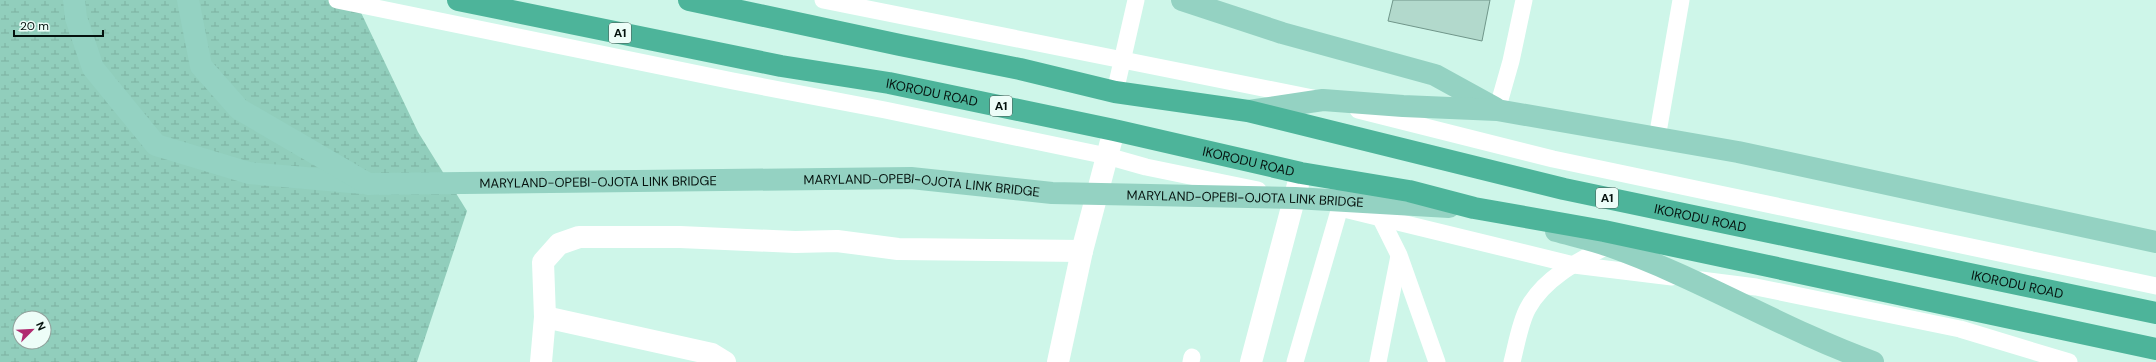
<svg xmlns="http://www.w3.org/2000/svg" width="2156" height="362" font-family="'DM Sans',sans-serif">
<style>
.wetland{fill:url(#wetland-marsh);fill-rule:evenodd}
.building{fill:#b2d9cc;stroke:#70968a}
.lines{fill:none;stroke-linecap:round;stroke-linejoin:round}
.lane{stroke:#fff;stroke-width:17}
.street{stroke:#fff;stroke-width:22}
.primary{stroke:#94d2c2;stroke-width:22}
.highway{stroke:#4db49a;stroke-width:22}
.labels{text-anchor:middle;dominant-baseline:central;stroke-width:3;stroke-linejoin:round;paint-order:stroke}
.shield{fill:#edfdf8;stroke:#4b5854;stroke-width:1}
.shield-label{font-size:12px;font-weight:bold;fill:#05120e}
.street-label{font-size:13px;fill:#05120e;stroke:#edfdf8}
</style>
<defs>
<pattern id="wetland-marsh" width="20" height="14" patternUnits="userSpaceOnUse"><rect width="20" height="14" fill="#91cebc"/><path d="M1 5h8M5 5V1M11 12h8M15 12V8" fill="none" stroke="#7cb0a0"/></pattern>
</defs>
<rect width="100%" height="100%" fill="#cef6e9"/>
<path class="wetland" d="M0,0H355L418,132L467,211L417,362H0ZM20,318H44V342H20Z"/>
<path class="building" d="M1393,0H1490L1482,41L1388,21Z"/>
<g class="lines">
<g class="lane">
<path d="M337,0L733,81L885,110L1107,156L1146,167L1258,190"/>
<path d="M823,0L1313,98"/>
<path d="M1115,92L1136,0"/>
<path d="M1358,110L1553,159L2156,286"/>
<path d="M1497,110L1511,61L1524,0"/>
<path d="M1657,138L1681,0"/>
<path d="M1340,208L1574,265L1672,277"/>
<path d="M1377,211L1399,255L1437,362"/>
<path d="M1701,280L1756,287L1960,329L2069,362"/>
<path d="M1191,362L1192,357"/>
<path d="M1295,362L1343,197"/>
<path d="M1378,362L1399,256"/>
<path d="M1512,362C1516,347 1520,322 1528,308C1546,275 1583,259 1615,242"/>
</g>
<g class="street">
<path d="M545,317L712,354L725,362"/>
<path d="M541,362L545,317L543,262L559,244L579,237H680L795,242L837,241L898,249L1082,251"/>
<path d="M1058,362L1082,251L1114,130"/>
<path d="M1251,362L1301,173"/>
</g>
<g class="primary">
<path d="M74,0L76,18L93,68L156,145L249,173L362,183"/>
<path id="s1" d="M188,0L201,66L239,109L368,184L911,178L1052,193L1295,198L1449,207"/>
<path d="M1182,0L1282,33L1435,75L1495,108"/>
<path d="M1249,111L1323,100L1403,106L1497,110L1738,152L2156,242"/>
<path d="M1556,231C1574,236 1592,240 1609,246C1700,278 1782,329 1873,362"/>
</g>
<g class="highway">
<path id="s2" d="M458,0L781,66L889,83L1114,130L1301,173L1409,191L1474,208L1604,231L2156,349"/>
<path id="s3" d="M689,0L900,45L1020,69L1115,92L1248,111L1564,189L2156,313"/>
</g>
</g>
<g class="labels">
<g class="shield">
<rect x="609" y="23" width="22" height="20" rx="3"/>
<rect x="990" y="96" width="22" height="20" rx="3"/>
<rect x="1596" y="188" width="22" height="20" rx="3"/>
</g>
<g class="shield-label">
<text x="620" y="33">A1</text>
<text x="1001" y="106">A1</text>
<text x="1607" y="198">A1</text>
</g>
<g class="street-label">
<text stroke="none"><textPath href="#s2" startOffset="483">IKORODU ROAD</textPath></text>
<text stroke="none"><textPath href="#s2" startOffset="807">IKORODU ROAD</textPath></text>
<text stroke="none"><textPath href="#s1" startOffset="504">MARYLAND-OPEBI-OJOTA LINK BRIDGE</textPath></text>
<text stroke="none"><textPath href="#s1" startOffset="828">MARYLAND-OPEBI-OJOTA LINK BRIDGE</textPath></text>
<text stroke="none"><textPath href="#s1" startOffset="1152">MARYLAND-OPEBI-OJOTA LINK BRIDGE</textPath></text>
<text stroke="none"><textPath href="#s3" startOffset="1035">IKORODU ROAD</textPath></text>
<text stroke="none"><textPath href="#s3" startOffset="1359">IKORODU ROAD</textPath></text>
</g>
</g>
<g transform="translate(32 330) rotate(66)"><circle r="19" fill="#edfdf8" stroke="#909f9a"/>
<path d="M0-3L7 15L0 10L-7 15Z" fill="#b02b70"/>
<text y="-6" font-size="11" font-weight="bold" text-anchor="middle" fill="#05120e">N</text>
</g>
<path d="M14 30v6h89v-6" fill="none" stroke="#05120e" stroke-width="2"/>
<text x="20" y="30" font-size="12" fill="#05120e" stroke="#edfdf8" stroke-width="3" paint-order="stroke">20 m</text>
</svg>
